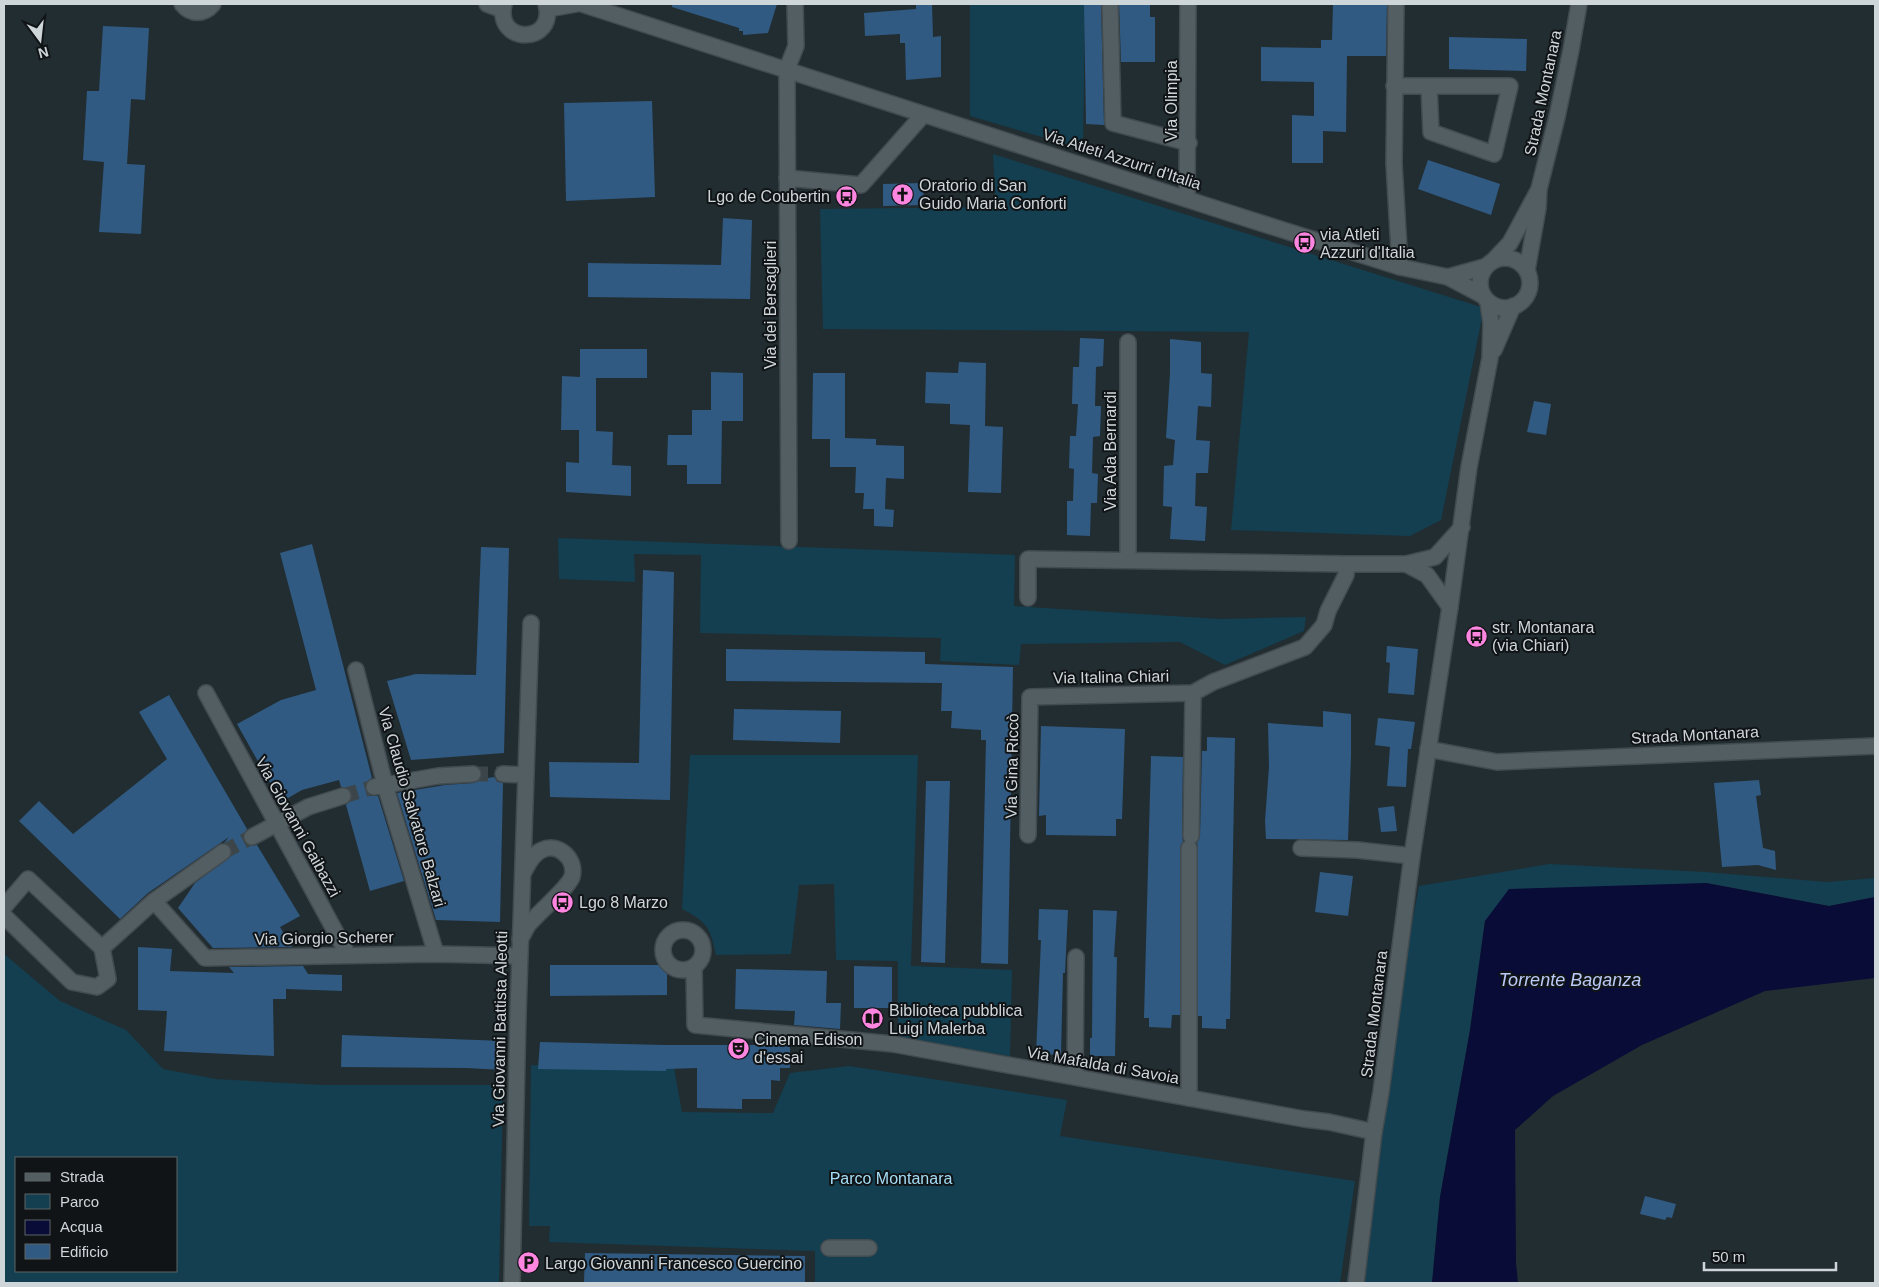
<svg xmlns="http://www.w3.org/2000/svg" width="1879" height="1287" font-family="Arial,sans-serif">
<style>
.green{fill:#133f50;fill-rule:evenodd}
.water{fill:#080c36}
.building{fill:#305a82}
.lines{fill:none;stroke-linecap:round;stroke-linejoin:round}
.minor-tunnel{stroke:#3c464a;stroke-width:15;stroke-dasharray:15 8;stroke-linecap:butt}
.minor-casing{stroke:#424b4f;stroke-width:18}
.minor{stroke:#535e63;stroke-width:15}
.labels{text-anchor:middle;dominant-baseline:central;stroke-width:4;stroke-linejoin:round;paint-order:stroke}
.street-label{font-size:16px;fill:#cfd6d9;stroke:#101416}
.poi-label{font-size:16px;fill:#cfd6d9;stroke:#101416;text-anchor:start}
.park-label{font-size:16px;fill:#a5ddf6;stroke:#101416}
.water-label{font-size:18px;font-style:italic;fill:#bbcaf8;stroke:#101416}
</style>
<rect width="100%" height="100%" fill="#222d31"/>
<g class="green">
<path d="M970,4H1085L1083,149L970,116Z"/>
<path d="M993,154L1484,308L1441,520L1410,536L1231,530L1249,332L823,329L820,209L996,207Z"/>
<path d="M558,538L1015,555L1014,606L1220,619L1306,617L1304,631L1225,665L1180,642L1021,644L1019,665L940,661L941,638L700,633L701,555L634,554L635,582L559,579Z"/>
<path d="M690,755H918L911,966L1012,970L1010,1056L898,1038V961L836,960L834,884L799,885L791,954L716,955C710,927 707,922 682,909Z"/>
<path d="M1549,864L1705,872L1827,882L1875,878V897L1829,906L1706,883L1485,921L1470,1030L1440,1197L1432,1283H1346L1419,886Z"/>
<path d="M4,954L60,1001L126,1030L163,1069L216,1079L322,1085H503L499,1283H4ZM176,1158V1271H16V1158Z"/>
<path d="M531,1065L674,1068L682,1112L773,1113L790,1073L849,1066L1067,1100L1060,1136L1355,1181L1340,1283H815V1251L549,1242L550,1226H529Z"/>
</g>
<path class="water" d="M1706,883L1829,906L1875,897V978L1765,991L1642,1045L1553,1096L1515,1130L1516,1263L1518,1283H1432L1440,1197L1470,1030L1485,921L1509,889Z"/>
<g class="building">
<path d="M672,4H777L768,33L743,35V31H739V28L672,7Z"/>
<path d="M916,4H932L933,37L941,36V77L906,80L905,43H900V34L865,36L864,13L916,9Z"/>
<path d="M1084,4H1101L1104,125L1086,124Z"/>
<path d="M1119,4H1150V17H1155V62H1121Z"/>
<path d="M1333,4H1387L1386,56H1347L1346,132L1323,131V163H1292V115L1314,116V82L1261,81V47L1321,48V40H1332Z"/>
<path d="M103,26L149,28L145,100L131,99L127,164L145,165L141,234L99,232L104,162L83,160L87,91H99Z"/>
<path d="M1449,37L1527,39L1526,71L1449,69Z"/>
<path d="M652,101L655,197L566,201L564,103Z"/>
<path d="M1428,160L1500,184L1491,215L1418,189Z"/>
<path d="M923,183L924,205L883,206V184Z"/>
<path d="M723,218L752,220L750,299L588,297V263L721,265Z"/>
<path d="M1080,338L1104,339L1103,366L1096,367L1095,406H1101L1100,436L1093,437L1092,473L1098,474L1097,503H1091L1090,536L1067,535V501H1073L1074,469L1069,468L1070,436H1076L1078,404H1072L1073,367H1079Z"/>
<path d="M1170,339L1201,342V373L1212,374L1211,407L1198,406L1196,440L1210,441L1208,473H1196L1195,506L1207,507L1205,541L1170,539L1172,507L1163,506L1164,466L1173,465L1175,440L1166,438L1170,373Z"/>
<path d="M580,349H647V378H596V431L613,432L612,465L631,466V496L566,492V462L579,463V430H561L562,376L580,377Z"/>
<path d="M959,362L986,363L985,426L1003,427L1001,493L968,492L970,425L950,424V404L925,403L926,372L958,373Z"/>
<path d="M711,372L743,373V421H722L721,484H687V465H667L668,435H692V410H711Z"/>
<path d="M813,373H845V438L876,439V445L904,446V479L886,478L885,509L894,510L893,527L874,526V509H880H863L864,493H855L856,467H830V439H812Z"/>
<path d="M1534,401L1551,404L1546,435L1527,432Z"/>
<path d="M312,544L372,778L365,783V789L370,796H378L404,881L370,891L346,805L352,798L350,789L341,787L339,780L302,790L281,802L237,724L281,700L316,690L280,553Z"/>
<path d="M481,547L509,548L504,753L411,760L387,681L416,674L476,675Z"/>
<path d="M643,570L674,572L670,800L550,797L549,762L639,763Z"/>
<path d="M1387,646L1418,649L1414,695L1388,693L1390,663L1386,662Z"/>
<path d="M726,649L925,652V664L1013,667L1008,964L981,963L986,740H981V730L951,728L952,711H941L942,683L726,681Z"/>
<path d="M169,695L247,829L243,836L244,842L251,846L257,845L300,916L280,927L292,947L213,948L178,908L195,883L231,856V847L224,843L229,837L148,893L120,919L19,821L39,801L73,834L167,759L139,712Z"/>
<path d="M734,709L841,711L840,743L733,740Z"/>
<path d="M1323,711L1351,714V756L1348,840L1266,839L1265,821L1269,767L1268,723L1323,727Z"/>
<path d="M1378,718L1415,722L1411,749H1408L1406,787L1387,786L1390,747L1375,745Z"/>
<path d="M1041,726L1125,729L1122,819H1116V836L1046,835V815L1039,816Z"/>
<path d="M1207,737L1235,738L1230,1019H1226V1029L1202,1028V1016H1198V848L1197,843L1200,836L1202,751H1207Z"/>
<path d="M1151,756L1183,757L1182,836L1183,841L1180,848V1015H1172L1171,1028L1149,1027V1018H1144Z"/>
<path d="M494,777L498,782L503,783L500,922L436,920L397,793L445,785L474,783L481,779Z"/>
<path d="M1759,780L1761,795L1756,796L1763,848L1775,851L1776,870L1758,865L1722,867L1714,783Z"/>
<path d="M926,781H950L945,963L921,962Z"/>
<path d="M1394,806L1397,831L1381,832L1378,808Z"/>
<path d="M1320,872L1353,876L1348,916L1315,912Z"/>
<path d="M1039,909L1068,910L1065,973H1063L1061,1055L1036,1054L1041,940H1038Z"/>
<path d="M1093,910L1117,911L1114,957H1117L1115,1056H1090V1038H1092Z"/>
<path d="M138,947L172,949L170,971L234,973L229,967L303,966L308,974L342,975V991L286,989V999H273L274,1056L164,1051L167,1011L138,1010Z"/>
<path d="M550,965H667V995L550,996Z"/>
<path d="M854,966L892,967V1008H854Z"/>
<path d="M736,969L827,971L826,1003H841L840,1029L794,1025L795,1011L735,1009Z"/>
<path d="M342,1035L504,1041V1070L466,1068L341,1067Z"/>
<path d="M540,1042L665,1045H790V1068H780V1081L771,1080V1099H742V1109L697,1108V1068L666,1069V1071L538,1069Z"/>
<path d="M1645,1196L1676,1204L1672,1218L1667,1217L1665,1220L1640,1214Z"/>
<path d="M585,1253L805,1256V1283H584Z"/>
</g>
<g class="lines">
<g class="minor-tunnel">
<path d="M473,774H503"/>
<path d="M343,796L374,787"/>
<path d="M223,852L252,837"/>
</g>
<defs>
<g id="minor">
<path d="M182,4C191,15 204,15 213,4"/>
<path d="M487,4L503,10"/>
<path d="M504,4C494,45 557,45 546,4"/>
<path d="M582,4L1245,218L1400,267L1448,277L1482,295"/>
<path d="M1110,4L1113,123L1189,143"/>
<path d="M1396,4L1394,163L1400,267"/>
<path d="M548,9L576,4"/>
<path d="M1394,86H1510L1494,154L1431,132L1429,86"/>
<path d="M787,178L861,185L923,115"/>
<path d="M1187,199L1188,4"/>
<circle cx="1505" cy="283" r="25"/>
<path d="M1493,261L1510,243L1538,191"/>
<path d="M1527,270L1538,208L1539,189L1557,117L1571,50L1579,4"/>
<path d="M1448,277L1484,267"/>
<path d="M1494,350L1513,306"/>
<path d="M789,541L787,69L796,46L795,4"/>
<path d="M1128,560V342"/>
<path d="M1406,564L1427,575L1450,607"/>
<path d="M1028,598V559L1346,564"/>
<path d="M356,670L385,785L436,954"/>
<path d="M206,693L348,955"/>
<path d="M1428,749L1497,762L1875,746"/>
<path d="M503,774L526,775"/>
<path d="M374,787L438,776L473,774"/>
<path d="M1028,835L1030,697L1193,693L1213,682L1305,647L1324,625L1328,611L1346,575V564H1406L1435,557L1462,527"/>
<path d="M1191,836L1193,693"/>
<path d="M252,837L308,807L343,796"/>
<path d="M1189,848V1098"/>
<path d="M1301,848L1357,850L1412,856"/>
<path d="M154,901L205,958L436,954L519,956"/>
<path d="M4,907L28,879L102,948L108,979L97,987L72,982L4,916"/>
<circle cx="683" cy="950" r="20"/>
<path d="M520,939C524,934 526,927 530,923C540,911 567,889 572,877C577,859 558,842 542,850C532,854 528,865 523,873"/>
<path d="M102,948L154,901L223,852"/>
<path d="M694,967L695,1025L893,1044L1304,1119L1329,1122L1374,1132"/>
<path d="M1075,1077L1076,957"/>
<path d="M829,1248H869"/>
<path d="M512,1283L518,1014L531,623"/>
<path d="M1356,1283L1374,1132L1381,1092L1412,856L1450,607L1469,467L1490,358L1491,323L1488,302"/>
</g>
</defs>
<use href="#minor" class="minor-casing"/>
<use href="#minor" class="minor"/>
</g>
<defs>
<symbol id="church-disc" viewBox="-11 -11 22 22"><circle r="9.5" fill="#fe85e0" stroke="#101416"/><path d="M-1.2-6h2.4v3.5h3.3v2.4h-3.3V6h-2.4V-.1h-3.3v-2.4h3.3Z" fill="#111"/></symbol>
<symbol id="bus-disc" viewBox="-11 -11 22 22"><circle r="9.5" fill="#fe85e0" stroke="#101416"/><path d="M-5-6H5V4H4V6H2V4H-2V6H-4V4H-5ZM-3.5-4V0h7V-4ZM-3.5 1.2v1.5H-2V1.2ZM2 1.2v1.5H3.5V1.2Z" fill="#111"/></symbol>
<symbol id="library-disc" viewBox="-11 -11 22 22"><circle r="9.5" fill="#fe85e0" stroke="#101416"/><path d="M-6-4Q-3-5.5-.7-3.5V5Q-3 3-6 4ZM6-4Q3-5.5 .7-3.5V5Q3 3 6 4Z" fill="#111"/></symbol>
<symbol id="theatre-disc" viewBox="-11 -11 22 22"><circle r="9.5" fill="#fe85e0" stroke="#101416"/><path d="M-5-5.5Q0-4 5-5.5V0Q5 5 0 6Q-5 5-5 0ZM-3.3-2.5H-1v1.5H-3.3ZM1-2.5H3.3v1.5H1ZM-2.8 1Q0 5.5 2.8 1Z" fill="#111"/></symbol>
<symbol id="parking-disc" viewBox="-11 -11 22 22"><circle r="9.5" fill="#fe85e0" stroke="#101416"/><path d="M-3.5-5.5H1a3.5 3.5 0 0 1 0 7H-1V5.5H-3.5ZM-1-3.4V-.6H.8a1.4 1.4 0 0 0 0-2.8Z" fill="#111"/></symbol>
</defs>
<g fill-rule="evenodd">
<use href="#church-disc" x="890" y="182" width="25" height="25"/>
<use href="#bus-disc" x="834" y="184" width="25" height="25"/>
<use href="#bus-disc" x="1292" y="230" width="25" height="25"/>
<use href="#bus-disc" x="1464" y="624" width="25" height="25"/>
<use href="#bus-disc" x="550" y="890" width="25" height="25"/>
<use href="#library-disc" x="860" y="1006" width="25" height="25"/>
<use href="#theatre-disc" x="726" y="1036" width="25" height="25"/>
<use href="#parking-disc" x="516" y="1250" width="25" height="25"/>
</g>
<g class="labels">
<g class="street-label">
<text transform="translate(1543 93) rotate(-78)">Strada Montanara</text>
<text transform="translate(1171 101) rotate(-90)">Via Olimpia</text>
<text transform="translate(1122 159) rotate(18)">Via Atleti Azzurri d'Italia</text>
<text transform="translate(770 305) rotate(-90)">Via dei Bersaglieri</text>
<text transform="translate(1110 451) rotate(-90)">Via Ada Bernardi</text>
<text transform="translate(1111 677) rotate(-1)">Via Italina Chiari</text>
<text transform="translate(1695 735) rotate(-3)">Strada Montanara</text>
<text transform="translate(1012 766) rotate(-89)">Via Gina Riccò</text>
<text transform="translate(412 807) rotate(74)">Via Claudio Salvatore Balzari</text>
<text transform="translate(298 827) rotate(61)">Via Giovanni Gaibazzi</text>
<text transform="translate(324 938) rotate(-1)">Via Giorgio Scherer</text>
<text transform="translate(1374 1014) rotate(-83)">Strada Montanara</text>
<text transform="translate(500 1029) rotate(-89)">Via Giovanni Battista Aleotti</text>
<text transform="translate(1103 1065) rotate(10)">Via Mafalda di Savoia</text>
</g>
<g class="poi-label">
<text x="919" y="185">Oratorio di San<tspan x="919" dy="18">Guido Maria Conforti</tspan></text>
<text x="830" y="196" text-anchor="end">Lgo de Coubertin</text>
<text x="1320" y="234">via Atleti<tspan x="1320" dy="18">Azzuri d'Italia</tspan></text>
<text x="1492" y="627">str. Montanara<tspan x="1492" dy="18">(via Chiari)</tspan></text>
<text x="579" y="902">Lgo 8 Marzo</text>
<text x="889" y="1010">Biblioteca pubblica<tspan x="889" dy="18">Luigi Malerba</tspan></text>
<text x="754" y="1039">Cinema Edison<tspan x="754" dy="18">d'essai</tspan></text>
<text x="545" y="1263">Largo Giovanni Francesco Guercino</text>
</g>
<g class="park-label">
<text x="891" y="1178">Parco Montanara</text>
</g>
<g class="water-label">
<text x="1570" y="980">Torrente Baganza</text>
</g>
</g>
<rect width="1879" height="1287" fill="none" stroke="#cfd6d9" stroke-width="10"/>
<rect x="15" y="1157" width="162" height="115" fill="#101416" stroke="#5c6264"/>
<rect x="25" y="1173" width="25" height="8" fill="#535e63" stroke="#5c6264"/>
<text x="60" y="1182" font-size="15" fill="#cfd6d9">Strada</text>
<rect x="25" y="1194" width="25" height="15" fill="#133f50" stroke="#5c6264"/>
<text x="60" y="1207" font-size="15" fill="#cfd6d9">Parco</text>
<rect x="25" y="1220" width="25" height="15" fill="#080c36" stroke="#5c6264"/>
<text x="60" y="1232" font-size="15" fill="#cfd6d9">Acqua</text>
<rect x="25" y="1244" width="25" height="15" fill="#305a82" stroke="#5c6264"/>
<text x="60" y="1257" font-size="15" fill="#cfd6d9">Edificio</text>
<g transform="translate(40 40) rotate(165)" stroke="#101416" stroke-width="4" paint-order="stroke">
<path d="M0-4L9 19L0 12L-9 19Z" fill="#cfd6d9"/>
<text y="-8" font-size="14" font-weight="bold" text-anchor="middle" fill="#cfd6d9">N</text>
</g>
<path d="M1704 1262v8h132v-8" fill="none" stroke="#cfd6d9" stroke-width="2.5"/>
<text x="1712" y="1262" font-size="15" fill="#cfd6d9" stroke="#101416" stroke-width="4" paint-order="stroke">50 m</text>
</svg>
